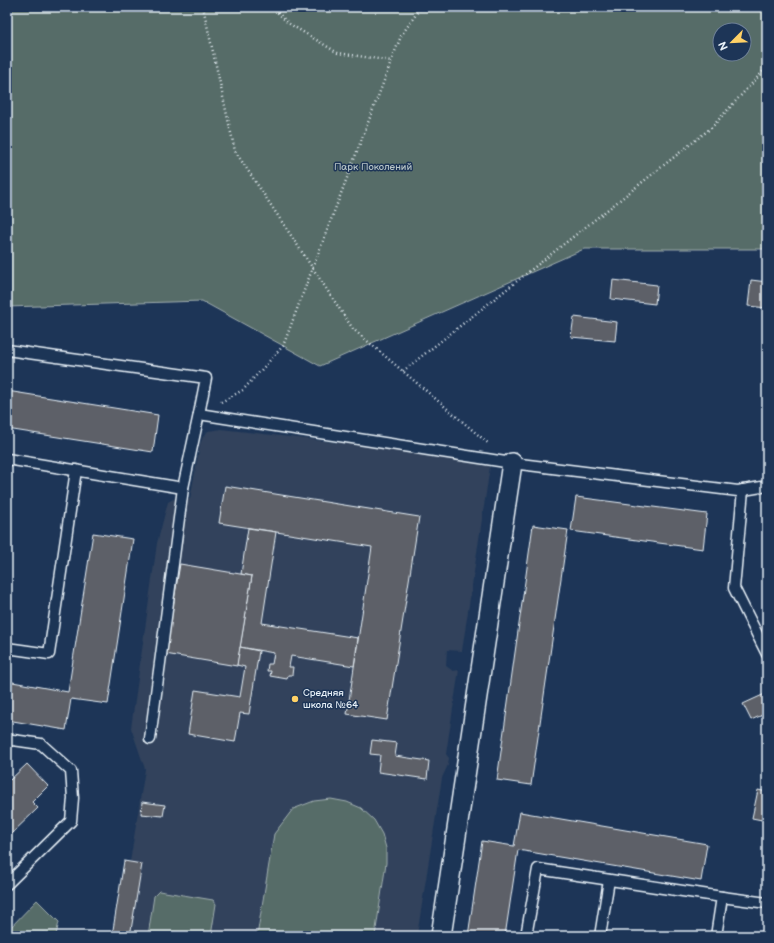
<svg xmlns="http://www.w3.org/2000/svg" width="774" height="943" font-family="'Balsamiq Sans',sans-serif">
<style>
.built{fill:#30425c}
.green{fill:#576c67;stroke:#a0aeb0;fill-rule:evenodd}
.building{fill:#5d6067;stroke:#e8f1f8}
.lines{fill:none;stroke-linecap:round;stroke-linejoin:round}
.lane-casing{stroke:#e8f1f8;stroke-width:13}
.street-casing{stroke:#e8f1f8;stroke-width:22}
.path{stroke:#e8f1f8;stroke-width:2.5;stroke-dasharray:1 3;stroke-linecap:butt}
.lane{stroke:#1d3557;stroke-width:10}
.street{stroke:#1d3557;stroke-width:19}
.poi-dot{fill:#ffd166;stroke:#1d3557;stroke-width:1.5}
.labels{text-anchor:middle;dominant-baseline:central;stroke-width:3;stroke-linejoin:round;paint-order:stroke}
.park-label{font-size:10px;fill:#b5c2c5;stroke:#1d3557}
.poi-label{font-size:10px;fill:#e8f1f8;stroke:#1d3557;text-anchor:start}
</style>
<rect width="100%" height="100%" fill="#1d3557"/>
<filter id="ink" filterUnits="userSpaceOnUse"><feTurbulence type="fractalNoise" baseFrequency=".025" numOctaves="2"/><feDisplacementMap in="SourceGraphic" scale="8" xChannelSelector="R" yChannelSelector="G"/><feConvolveMatrix kernelMatrix="1 2 1 2 8 2 1 2 1" color-interpolation-filters="sRGB"/></filter>
<g filter="url(#ink)">
<path class="built" d="M221,429L481,459L490,467L462,651L447,650L446,666L453,671L459,670L446,754L449,758L448,765L442,778L417,936H118L145,769L131,728L157,543L168,502L175,498L190,499L200,444L203,437L208,431Z"/>
<g class="green">
<path d="M7,7H767V249H584L320,366L202,301L7,307ZM720,30H744V54H720Z"/>
<path d="M331,799L347,802L361,808L374,820L382,834L386,848V863L375,936H257L274,834L293,809L314,801Z"/>
<path d="M159,891L213,900L216,904L211,936H148L154,896Z"/>
<path d="M37,900L59,922L56,935L42,933L41,936H7V931Z"/>
</g>
<g class="building">
<path d="M613,280L657,285L655,304L611,299Z"/>
<path d="M751,280L767,282V308L748,306Z"/>
<path d="M574,317L617,322L615,341L571,337Z"/>
<path d="M7,391L158,415L153,452L7,429Z"/>
<path d="M225,486L419,517L387,720L347,714L372,547L219,523Z"/>
<path d="M576,497L707,514L703,549L571,531Z"/>
<path d="M533,525L568,530L531,785L497,780Z"/>
<path d="M248,528L276,532L262,623L358,638L354,666L291,656L289,667H293L292,675H288L287,679L270,676L271,671H267L268,664H272L274,653L240,647L252,576L241,574Z"/>
<path d="M93,533L133,539L108,704L71,699L66,730L7,720V681L68,692Z"/>
<path d="M180,564L252,576L237,666L165,654Z"/>
<path d="M240,647L259,651L249,714L240,713L235,742L188,734L195,690L240,697L245,667L237,665Z"/>
<path d="M767,693V713L751,720L743,704Z"/>
<path d="M372,740L397,743L395,756L429,761L427,779L378,772L380,755L370,754Z"/>
<path d="M27,764L48,786L32,802L38,808L7,838V777L10,780Z"/>
<path d="M758,790L767,792V821L752,818Z"/>
<path d="M142,802L165,805L163,816L141,814Z"/>
<path d="M520,812L707,844L701,881L518,850L505,936H468L482,841L514,846Z"/>
<path d="M124,861L142,864L130,936H112Z"/>
</g>
<g class="lines">
<defs>
<g id="lane">
<path d="M7,350L206,378L199,414L183,488L150,739"/>
<path d="M199,414L512,463L738,491L767,486"/>
<path d="M7,459L183,488"/>
<path d="M743,490L734,588L767,654"/>
<path d="M7,648L49,654L76,470"/>
<path d="M7,741L13,740L41,744L71,771L73,798L71,821L7,884"/>
<path d="M722,897L767,903"/>
<path d="M526,936L538,869L722,897L716,936"/>
<path d="M600,936L609,880"/>
</g>
<path id="street" d="M441,936L512,463"/>
</defs>
<use href="#lane" class="lane-casing"/>
<use href="#street" class="street-casing"/>
<g class="path">
<path d="M203,7L235,151L353,329L489,444"/>
<path d="M272,7L288,23L338,53L392,61"/>
<path d="M403,371L711,128L767,67"/>
<path d="M221,402L243,390L283,346L401,36L421,7"/>
</g>
<use href="#lane" class="lane"/>
<use href="#street" class="street"/>
</g>
</g>
<circle class="poi-dot" cx="295" cy="699" r="4"/>
<g class="labels">
<g class="park-label">
<text x="373" y="167">Парк Поколений</text>
</g>
<g class="poi-label">
<text x="303" y="693">Средняя<tspan x="303" dy="12">школа №64</tspan></text>
</g>
</g>
<rect width="774" height="943" fill="none" stroke="#1d3557" stroke-width="24"/>
<rect x="12" y="12" width="750" height="919" fill="none" stroke="#e8f1f8" stroke-width="1.5" filter="url(#ink)"/>
<g transform="translate(732 42) rotate(246)"><circle r="19" fill="#1d3557" stroke="#6e8097"/>
<path d="M0-3L7 15L0 10L-7 15Z" fill="#ffd166"/>
<text y="-6" font-size="11" font-weight="bold" text-anchor="middle" fill="#e8f1f8">N</text>
</g>
</svg>
